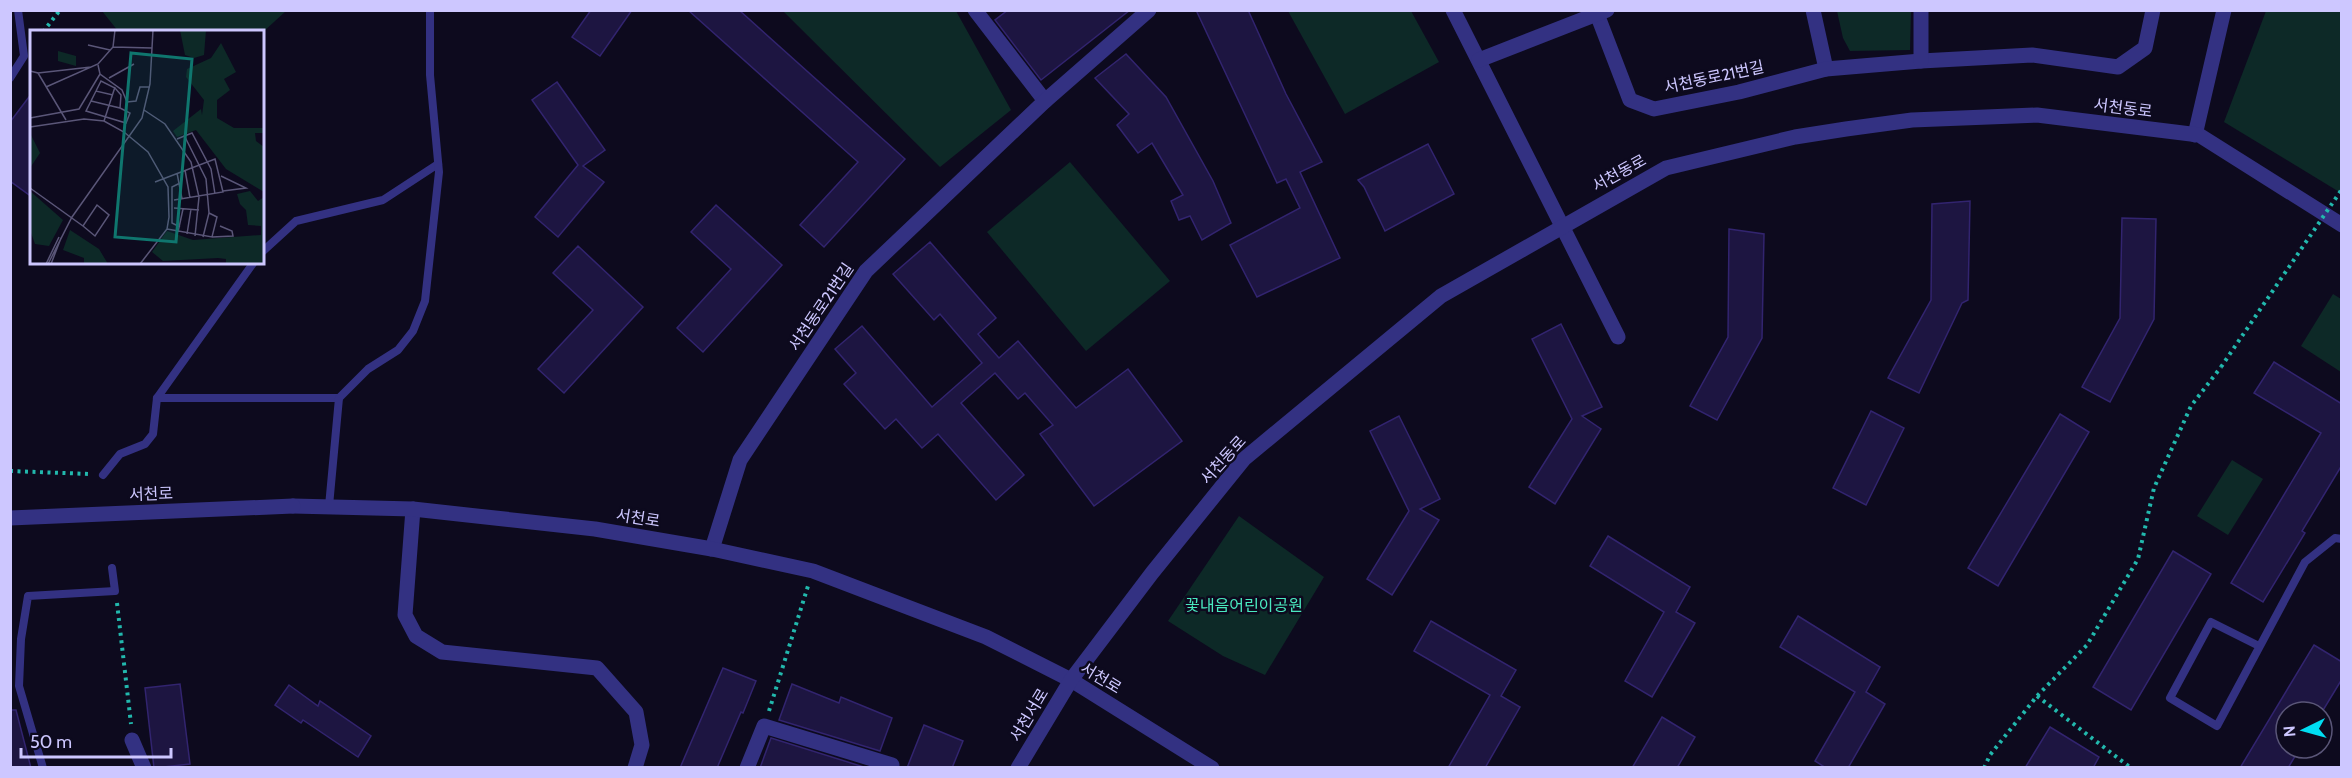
<svg xmlns="http://www.w3.org/2000/svg" width="2352" height="778" font-family="Cabin,'Noto Sans KR',sans-serif">
<style>
.green{fill:#0d2927}
.building{fill:#1d1541;stroke:#32246f;stroke-width:1.5}
.lines{fill:none;stroke-linecap:round;stroke-linejoin:round}
.path{stroke:#22b8ad;stroke-width:4;stroke-dasharray:3 4.5;stroke-linecap:butt}
.service{stroke:#333182;stroke-width:8}
.minor{stroke:#333182;stroke-width:15}
.tertiary{stroke:#333182;stroke-width:15}
.path-bridge{stroke:#22b8ad;stroke-width:4;stroke-dasharray:3 4.5;stroke-linecap:butt}
.tertiary-bridge{stroke:#333182;stroke-width:15}
.labels{text-anchor:middle;dominant-baseline:central;stroke-width:5;stroke-linejoin:round;paint-order:stroke}
.street-label{font-size:16px;fill:#cdc7ff;stroke:#0d0a1e}
.park-label{font-size:16px;fill:#4ae9bf;stroke:#0d0a1e}
.inset-road{fill:none;stroke:#5a5678;stroke-width:1.5}
.view{fill:#0f766e;fill-opacity:0.15;stroke:#0f766e;stroke-width:3}
.inset-edge{fill:none;stroke:#cdc7ff;stroke-width:3}
</style>
<rect width="100%" height="100%" fill="#0d0a1e"/>
<g class="green">
<path d="M102,11H286L263,32L118,31Z"/>
<path d="M783,11H956L1011,110L940,167Z"/>
<path d="M1288,11H1411L1439,62L1345,114Z"/>
<path d="M1837,11H1911L1910,50L1850,51L1843,38Z"/>
<path d="M2266,11H2341V193L2224,122Z"/>
<path d="M1070,162L1170,281L1086,351L987,232Z"/>
<path d="M2333,294L2341,299V372L2301,346Z"/>
<path d="M2232,460L2263,479L2228,535L2197,516Z"/>
<path d="M1239,516L1324,577L1265,675L1223,656L1168,621Z"/>
</g>
<g class="building">
<path d="M591,10H632L600,56L572,37Z"/>
<path d="M688,10H739L905,159L824,247L800,225L858,162Z"/>
<path d="M1008,10H1130L1041,80L995,20Z"/>
<path d="M1196,10H1248L1286,94L1322,162L1300,172L1340,258L1257,297L1230,245L1300,208L1286,179L1277,183Z"/>
<path d="M1126,54L1166,97L1213,181L1231,223L1202,240L1190,216L1179,220L1171,201L1183,195L1152,143L1138,153L1117,125L1129,114L1095,78Z"/>
<path d="M557,82L605,150L583,166L604,182L558,237L535,217L578,165L532,100Z"/>
<path d="M32,93V197L10,181V122Z"/>
<path d="M1428,144L1454,194L1385,231L1364,187L1358,180Z"/>
<path d="M1970,201L1968,300L1962,303L1919,393L1888,378L1931,300L1932,204Z"/>
<path d="M716,205L782,265L703,352L677,328L731,269L691,232Z"/>
<path d="M2122,218L2156,219L2154,319L2110,402L2082,387L2120,318Z"/>
<path d="M1729,229L1764,234L1762,338L1717,420L1690,406L1728,337Z"/>
<path d="M930,242L996,318L978,334L999,358L1018,341L1076,408L1128,369L1182,441L1094,506L1040,434L1053,425L1025,393L1018,399L995,373L961,403L1024,475L996,500L938,434L922,448L896,419L885,429L844,384L856,373L835,349L862,326L932,407L982,363L940,314L934,320L893,274Z"/>
<path d="M578,246L643,307L564,393L538,369L593,310L553,273Z"/>
<path d="M1561,324L1602,407L1582,416L1601,429L1555,504L1529,487L1572,419L1532,339Z"/>
<path d="M2274,362L2342,404V465L2302,531L2305,533L2263,602L2231,583L2321,433L2254,393Z"/>
<path d="M1871,411L1904,428L1866,505L1833,488Z"/>
<path d="M2060,414L2089,432L1998,586L1968,568Z"/>
<path d="M1399,416L1440,499L1420,509L1439,520L1392,595L1367,579L1409,511L1370,431Z"/>
<path d="M1608,536L1690,587L1676,612L1695,623L1652,697L1625,681L1664,612L1590,566Z"/>
<path d="M2173,551L2211,574L2131,710L2093,687Z"/>
<path d="M1798,616L1880,667L1866,692L1885,704L1848,768H1826L1815,761L1855,692L1780,647Z"/>
<path d="M1431,621L1516,670L1501,696L1520,707L1485,768H1448L1490,695L1414,651Z"/>
<path d="M2314,645L2342,662V679L2322,712H2286V748H2300L2288,768H2240Z"/>
<path d="M723,668L756,681L743,713L741,712L717,768H680Z"/>
<path d="M180,684L190,764L154,768L145,688Z"/>
<path d="M792,684L839,703L841,697L892,718L880,751L779,720Z"/>
<path d="M289,685L318,706L320,701L371,736L358,757L303,720L301,723L275,705Z"/>
<path d="M10,710H16L31,768H10Z"/>
<path d="M1662,717L1695,737L1677,768H1632Z"/>
<path d="M924,725L963,741L952,768H907Z"/>
<path d="M2050,727L2099,757L2093,768H2025Z"/>
<path d="M771,738L867,768H760Z"/>
</g>
<g class="lines">
<g class="path">
<path d="M43,32L60,10"/>
<path d="M10,471L90,474"/>
<path d="M117,603L131,724"/>
<path d="M2037,696L2131,768"/>
<path d="M769,711L808,586"/>
<path d="M1984,768L1990,755L2037,696L2087,645L2138,559L2154,488L2191,406L2221,367"/>
</g>
<g class="service">
<path d="M10,78L24,56L18,10"/>
<path d="M262,252L296,221L383,200L438,164"/>
<path d="M157,398L254,262"/>
<path d="M103,475L120,454L145,444L153,434L157,398H339"/>
<path d="M329,506L339,398L368,369L398,350L413,331L425,301L439,172L430,75V10"/>
<path d="M2259,646L2211,622L2170,698L2217,726L2305,562L2335,538L2342,539"/>
<path d="M43,768L19,686L21,639L28,596L115,591L112,568"/>
</g>
<g class="minor">
<path d="M975,10L1045,101"/>
<path d="M1453,10L1618,337"/>
<path d="M1813,10L1826,69"/>
<path d="M1597,14L1630,100L1654,109L1739,92L1826,69L1921,61L2032,55L2118,67L2145,48L2153,10"/>
<path d="M1479,60L1607,10"/>
<path d="M1921,61V10"/>
<path d="M2195,135L2224,10"/>
<path d="M413,509L405,615L416,636L442,652L597,668L636,712L642,745L635,768"/>
<path d="M712,549L740,460L866,271L1045,101L1149,10"/>
<path d="M132,740L144,768"/>
<path d="M747,768L764,726L892,765L891,768"/>
</g>
<g class="tertiary">
<path d="M293,506L413,509L595,529L712,549L813,571L986,637L1071,680L1212,768"/>
<path d="M1018,768L1071,680L1152,573L1244,459L1441,296L1666,168L1795,137L1846,129L1912,120L2037,115L2199,135L2342,225"/>
</g>
<path class="path-bridge" d="M2221,367L2342,189"/>
<path class="tertiary-bridge" d="M10,518L293,506"/>
</g>
<g class="labels">
<g class="street-label">
<text transform="translate(1714 77) rotate(-12)">서천동로21번길</text>
<text transform="translate(2123 108) rotate(7)">서천동로</text>
<text transform="translate(1619 173) rotate(-29)">서천동로</text>
<text transform="translate(821 307) rotate(-56)">서천동로21번길</text>
<text transform="translate(1223 460) rotate(-48)">서천동로</text>
<text transform="translate(151 494) rotate(-2)">서천로</text>
<text transform="translate(638 518) rotate(9)">서천로</text>
<text transform="translate(1101 678) rotate(31)">서천로</text>
<text transform="translate(1029 715) rotate(-59)">서천서로</text>
</g>
<g class="park-label">
<text x="1244" y="605">꽃내음어린이공원</text>
</g>
</g>
<g transform="translate(30 30)">
<rect width="234" height="234" fill="#0d0a1e"/>
<path d="M150,0H176L174,25L164,28L155,25ZM191,13L206,42L194,49L200,60L187,70V88L204,98H234V103H225L226,111L234,117V162L196,139L166,100L147,107L143,101L171,79L172,85L174,70L156,47L157,39L181,28ZM28,21L46,26V36L28,31ZM0,103L10,123L0,138ZM0,161L33,190L19,216L5,214L0,200ZM220,161L228,171L234,167V234H196V229L188,228L133,231L122,222L137,201L163,210L231,205V196L218,195L216,180L210,174L207,164ZM40,200L69,219L78,234H54V228L33,220Z" fill="#0d2927"/>
<path class="inset-road" d="M58,15L80,20M83,17L122,18M68,35L70,44L92,60L97,72L106,71L110,57H120M0,41L8,43L36,90M8,43L61,37M79,48L104,34M16,57L68,34L83,17L85,0M66,61L71,51L85,58L91,65L90,78L61,71L66,61L83,65M61,71L56,81L96,93L100,83L90,78M114,80L135,94L161,132L169,167L165,206M0,88L49,79L70,44M74,91L85,57M0,97L54,89L74,91L94,102L118,122L138,157L139,187L137,199L110,234M154,105L176,149L179,183L173,207M147,109L162,103L181,139L185,164M155,140L160,168M147,143L152,169M191,146L216,158L193,161M125,152L185,129L193,162L144,170M0,158L53,196L67,175L79,185L65,206L53,196M144,178L169,180M150,197L142,193V157L150,153M137,199L182,207L187,187L179,183M148,202L153,179M157,204L161,179M182,207L203,206L202,201L190,196M16,234L29,207M18,234L42,187L112,88L120,54L123,0M21,234L31,208"/>
<path class="view" d="M101,23L162,29L146,212L85,207Z"/>
<rect width="234" height="234" class="inset-edge"/>
</g>
<rect width="2352" height="778" fill="none" stroke="#cdc7ff" stroke-width="24"/>
<g transform="translate(2304 730) rotate(265)"><circle r="28" fill="#0d0a1e" stroke="#5a5678" stroke-width="1.5"/>
<path d="M0-4.5L10 22L0 15L-10 22Z" fill="#00ddf2"/>
<text y="-9" font-size="16" font-weight="bold" text-anchor="middle" fill="#cdc7ff">N</text>
</g>
<path d="M21 748v9h150v-9" fill="none" stroke="#cdc7ff" stroke-width="3"/>
<text x="30" y="748" font-size="18" fill="#cdc7ff" stroke="#0d0a1e" stroke-width="4.5" paint-order="stroke">50 m</text>
</svg>
